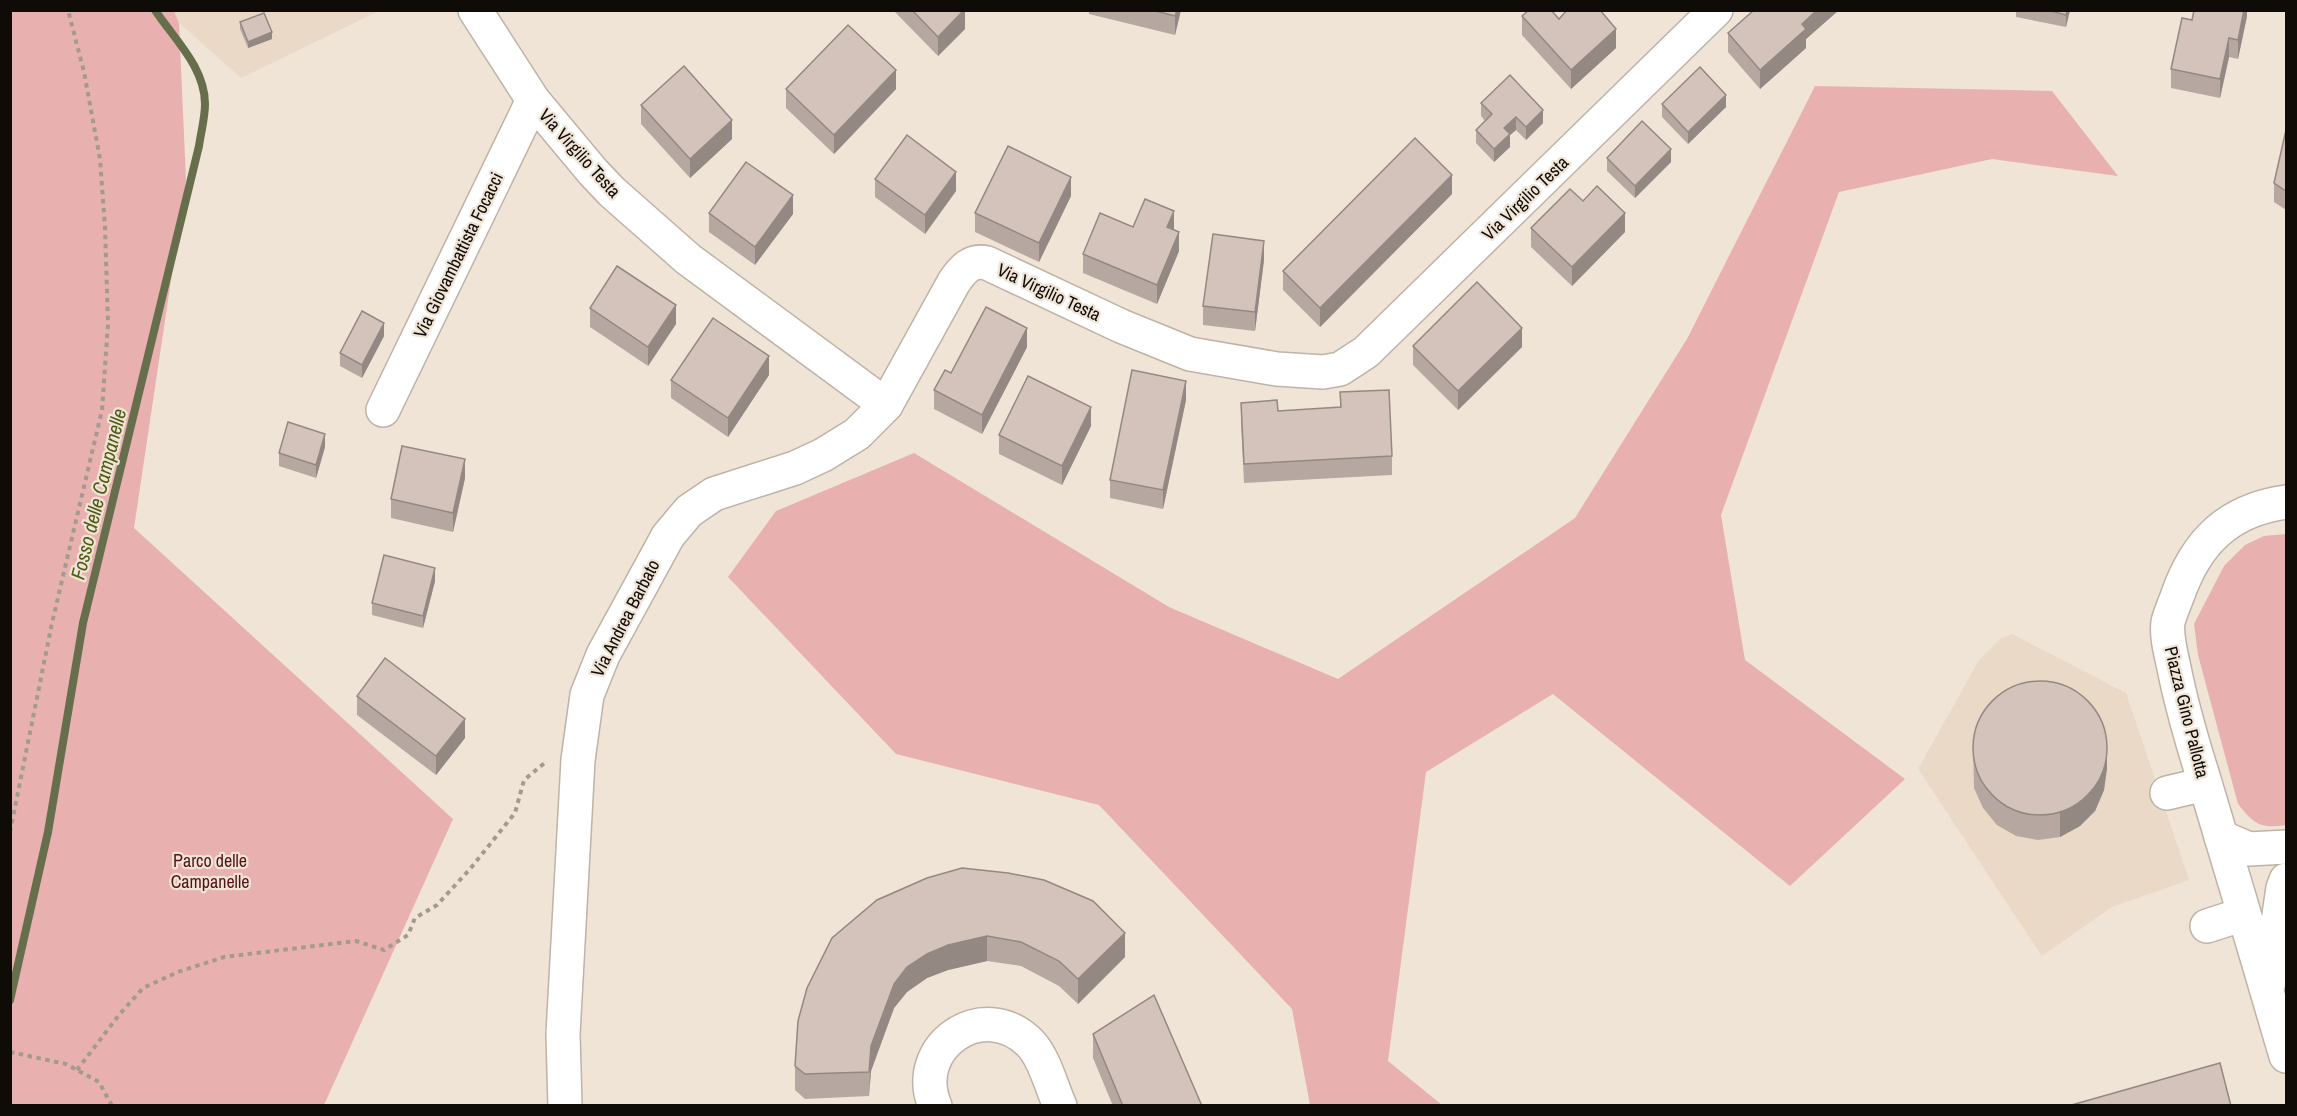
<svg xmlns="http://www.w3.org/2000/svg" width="2297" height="1116" font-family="'Archivo Narrow',sans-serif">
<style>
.built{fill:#ead9c6}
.green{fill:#e8b1af}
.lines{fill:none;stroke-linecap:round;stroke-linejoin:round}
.stream{stroke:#666e4c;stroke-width:8}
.minor-casing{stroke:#beb3a6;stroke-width:36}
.path{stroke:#a39a90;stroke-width:4;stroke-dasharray:4.5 4.5;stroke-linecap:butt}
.minor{stroke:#fff;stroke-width:33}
.wall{fill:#b6a8a1}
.shaded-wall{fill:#948883}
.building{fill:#d4c3bb;stroke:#948883;stroke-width:1.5}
.labels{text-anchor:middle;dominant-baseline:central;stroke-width:4.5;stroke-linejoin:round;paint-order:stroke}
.street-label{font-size:18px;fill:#0f0b07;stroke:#f0e4d7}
.park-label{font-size:18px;fill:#541117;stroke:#f0e4d7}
.water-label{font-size:20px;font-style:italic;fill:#4d5d12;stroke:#f0e4d7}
</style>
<rect width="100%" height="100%" fill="#f0e4d7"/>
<g class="built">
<path d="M174,11H379L241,78L179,23Z"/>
<path d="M2012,634L2126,693L2189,880L2112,907L2042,956L1918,769L1979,660L2000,639Z"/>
</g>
<g class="green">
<path d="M10,11H174L179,23L186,180L134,528L453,819L324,1105H11Z"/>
<path d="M1815,86L2052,91L2118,176L1992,159L1839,192L1721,515L1745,660L1905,779L1790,886L1553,694L1426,772L1388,1061L1442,1105H1310L1292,1009L1099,805L896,754L728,577L776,511L914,453L1169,607L1338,679L1575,518L1687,339Z"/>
<path d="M2286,534V825C2260,829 2254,824 2238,804L2198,655L2194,624L2224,566L2245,545L2264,536Z"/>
</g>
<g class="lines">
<path class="stream" d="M10,1000L48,832L83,623L199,146C201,132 205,118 205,104C205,67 174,39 155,10"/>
<defs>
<g id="minor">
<path d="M475,10L533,100L593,172L612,192L688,259L886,405L954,282C962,270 971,259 987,263L1121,326L1190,354L1277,369L1323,372L1340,369L1366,352L1716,10"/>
<path d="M383,410L533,100"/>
<path d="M2286,502C2228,510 2196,542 2177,597C2174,605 2170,614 2168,622C2166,637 2171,653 2174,668C2181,703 2191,738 2202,773C2230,867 2259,962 2286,1056"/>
<path d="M2167,793L2205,784"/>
<path d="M2221,837L2249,849L2286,847"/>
<path d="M2207,926L2244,914"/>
<path d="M2269,982L2283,888L2286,880"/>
<path d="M565,1106L563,1034L578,760L587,695L603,655L668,536L689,511L714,494L795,468L823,455L857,434L886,405"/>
<path d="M935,1106C910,1047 983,996 1030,1043C1045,1059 1051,1086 1060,1106"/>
</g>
</defs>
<use href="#minor" class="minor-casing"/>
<g class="path">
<path d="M10,832L52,623L102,410L108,324L105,227L100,159L84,72L68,10"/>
<path d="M10,1052L66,1064L99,1082L112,1106"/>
<path d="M77,1070L119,1015L143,988L178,972L224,957L356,941L384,950L408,935L415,918L437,905L470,869L515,813L524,780L547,761"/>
</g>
<use href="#minor" class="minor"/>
</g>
<g class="wall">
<path d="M893,10H965V29L938,56Z"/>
<path d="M1089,10H1181L1175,35L1089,14Z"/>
<path d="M1754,10H1839L1806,39V48L1760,89L1728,52V33Z"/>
<path d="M2016,10H2070L2066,27L2016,17Z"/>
<path d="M2247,10V16L2238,59L2229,57L2220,98L2171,88V69L2192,20Z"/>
<path d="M1522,16L1559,19L1616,48L1571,89L1522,35Z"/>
<path d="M240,22L272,39L248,48L240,29Z"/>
<path d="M786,89H896L834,154L786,108Z"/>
<path d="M1481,103L1543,123L1526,140L1516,130L1510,135V147L1494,162L1476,143V130L1485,121L1481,116Z"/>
<path d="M1662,104L1726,107L1688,144L1662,117Z"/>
<path d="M641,105L732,139L690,178L641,124Z"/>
<path d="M2286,130V210L2274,202V183Z"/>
<path d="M1607,158L1671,162L1635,198L1607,171Z"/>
<path d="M875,179L956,191L925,234L875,197Z"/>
<path d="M1452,194L1320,327L1283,290V271Z"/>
<path d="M1071,196L1039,262L975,232V213Z"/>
<path d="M1583,201L1625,232L1572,286L1531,247V228Z"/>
<path d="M709,213L793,214L755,265L709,232Z"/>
<path d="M1133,227L1174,230L1179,251L1157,304L1083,273V254Z"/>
<path d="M1264,260L1255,331L1203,325V306Z"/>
<path d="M590,308L676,324L648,366L590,327Z"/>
<path d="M384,336L362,378L340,366V353Z"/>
<path d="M1413,346L1522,347L1458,410L1413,365Z"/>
<path d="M1027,347L982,434L934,409V390L951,373Z"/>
<path d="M769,375L728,437L671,398V380Z"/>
<path d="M1340,392L1392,456V475L1244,483L1241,422V403L1278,411L1340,407Z"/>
<path d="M1186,400L1163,509L1110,498V480Z"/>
<path d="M1091,426L1062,485L999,454V435Z"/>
<path d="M325,447L316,478L279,466V453Z"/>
<path d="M465,478L453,532L391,518V499Z"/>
<path d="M435,581L423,628L372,615V603Z"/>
<path d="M357,696L465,738L436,775L357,715Z"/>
<path d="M1973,741L2107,768L2104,790L2095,811L2080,826L2060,837L2038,840L2016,836L1997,825L1983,808L1974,788Z"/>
<path d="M1093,901L1125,957L1078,1004L1059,986L1021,966L987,961L948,970L927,978L907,992L894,1008L871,1071L869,1096L805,1099L795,1090V1066L807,988Z"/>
<path d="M1093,1034L1202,1106H1113L1093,1058Z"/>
</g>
<g class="shaded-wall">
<path d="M965,10V29L938,56V37Z"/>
<path d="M1177,10H1181L1175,35V16Z"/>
<path d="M1817,10H1839L1806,39V48L1760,89V70L1802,24Z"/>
<path d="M2067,10H2070L2066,27V15Z"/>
<path d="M2244,10H2247V16L2238,59V40Z"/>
<path d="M1616,29V48L1571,89V70Z"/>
<path d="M272,32V39L248,48V42Z"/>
<path d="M2229,38V57L2220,98V79Z"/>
<path d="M896,70V89L834,154V135Z"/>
<path d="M1726,95V107L1688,144V132Z"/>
<path d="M1543,110V123L1526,140V127Z"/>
<path d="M1516,117V130L1510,135V147L1494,162V149L1504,128Z"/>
<path d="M732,120V139L690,178V159Z"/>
<path d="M1671,149V162L1635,198V186Z"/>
<path d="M956,172V191L925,234V215Z"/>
<path d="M1452,175V194L1320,327V308Z"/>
<path d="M1071,177V196L1039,262V243Z"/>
<path d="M793,195V214L755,265V247Z"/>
<path d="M1174,211V230L1167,227Z"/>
<path d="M1625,213V232L1572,286V267Z"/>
<path d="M1179,232V251L1157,304V285Z"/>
<path d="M1264,241V260L1255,331V312Z"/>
<path d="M676,305V324L648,366V347Z"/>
<path d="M384,323V336L362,378V365Z"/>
<path d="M1027,328V347L982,434V415Z"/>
<path d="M1522,328V347L1458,410V391Z"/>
<path d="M769,356V375L728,437V418Z"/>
<path d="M1186,381V400L1163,509V490Z"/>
<path d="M1091,407V426L1062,485V466Z"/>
<path d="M325,434V447L316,478V465Z"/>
<path d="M465,459V478L453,532V513Z"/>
<path d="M435,568V581L423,628V616Z"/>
<path d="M465,719V738L436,775V756Z"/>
<path d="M2107,744V768L2104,790L2095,811L2080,826L2060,837V812Z"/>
<path d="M1125,933V957L1078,1004V979Z"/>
<path d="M987,936V961L948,970L927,978L907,992L894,1008L871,1071L869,1096L871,1046L894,984L907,967L927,954L948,945Z"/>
</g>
<g class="building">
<path d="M912,10H964L938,37Z"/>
<path d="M1152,10H1177L1175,16Z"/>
<path d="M1529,10H1551L1559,19L1567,10H1600L1616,29L1571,70L1522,16Z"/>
<path d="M1754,10H1817L1802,24L1806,29L1760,70L1728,33Z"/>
<path d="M2047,10H2067L2066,15Z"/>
<path d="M2194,10H2244L2238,40L2229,38L2220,79L2171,69L2182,18L2192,20Z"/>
<path d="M264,13L272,32L248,42L240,22Z"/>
<path d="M848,25L896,70L834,135L786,89Z"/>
<path d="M684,66L732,120L690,159L641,105Z"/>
<path d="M1700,67L1726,95L1688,132L1662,104Z"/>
<path d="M1510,75L1543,110L1526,127L1516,117L1504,128L1510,134L1494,149L1476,130L1492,114L1481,103Z"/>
<path d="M1642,121L1671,149L1635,186L1607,158Z"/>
<path d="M2286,130V191L2274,183Z"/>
<path d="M907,135L956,172L925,215L875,179Z"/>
<path d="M1415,138L1452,175L1320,308L1283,271Z"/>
<path d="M1008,146L1071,177L1039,243L975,213Z"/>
<path d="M746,162L793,195L755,247L709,213Z"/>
<path d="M1597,186L1625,213L1572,267L1531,228L1570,189L1583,201Z"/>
<path d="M1145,199L1174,211L1167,227L1179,232L1157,285L1083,254L1100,213L1133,227Z"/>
<path d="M1213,234L1264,241L1255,312L1203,306Z"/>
<path d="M617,266L676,305L648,347L590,308Z"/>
<path d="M1477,282L1522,328L1458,391L1413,346Z"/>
<path d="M986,307L1027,328L982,415L934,390L945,370L951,373Z"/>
<path d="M362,311L384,323L362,365L340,353Z"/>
<path d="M713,318L769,356L728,418L671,380Z"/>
<path d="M1132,370L1186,381L1163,490L1110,480Z"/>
<path d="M1028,376L1091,407L1062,466L999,435Z"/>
<path d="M1389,390L1392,456L1244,464L1241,403L1277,400L1278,411L1341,407L1340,392Z"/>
<path d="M288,422L325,434L316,465L279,453Z"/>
<path d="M402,446L465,459L453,513L391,499Z"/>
<path d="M384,555L435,568L423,616L372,603Z"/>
<path d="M385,658L465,719L436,756L357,696Z"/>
<circle cx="2040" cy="748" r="67"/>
<path d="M962,868L1008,873L1044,880L1093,901L1125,933L1078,979L1059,961L1021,942L987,936L948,945L927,954L907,967L894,984L871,1046L869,1072L805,1074L795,1066L798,1021L807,988L832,938L877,900L927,878Z"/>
<path d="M1154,995L1202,1106H1123L1093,1034Z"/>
<path d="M2220,1063L2231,1106H2068Z"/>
</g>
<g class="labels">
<g class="street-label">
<text transform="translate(580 153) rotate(48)">Via Virgilio Testa</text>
<text transform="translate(1525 198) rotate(-44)">Via Virgilio Testa</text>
<text transform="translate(458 255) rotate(-64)">Via Giovambattista Focacci</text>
<text transform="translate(1049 292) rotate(25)">Via Virgilio Testa</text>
<text transform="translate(625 618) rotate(-63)">Via Andrea Barbato</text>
<text transform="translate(2187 712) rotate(76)">Piazza Gino Pallotta</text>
</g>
<g class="park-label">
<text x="210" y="860">Parco delle<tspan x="210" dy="21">Campanelle</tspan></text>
</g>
<g class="water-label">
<text transform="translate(98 494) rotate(-76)">Fosso delle Campanelle</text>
</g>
</g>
<rect width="2297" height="1116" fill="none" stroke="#0f0b07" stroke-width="24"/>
</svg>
